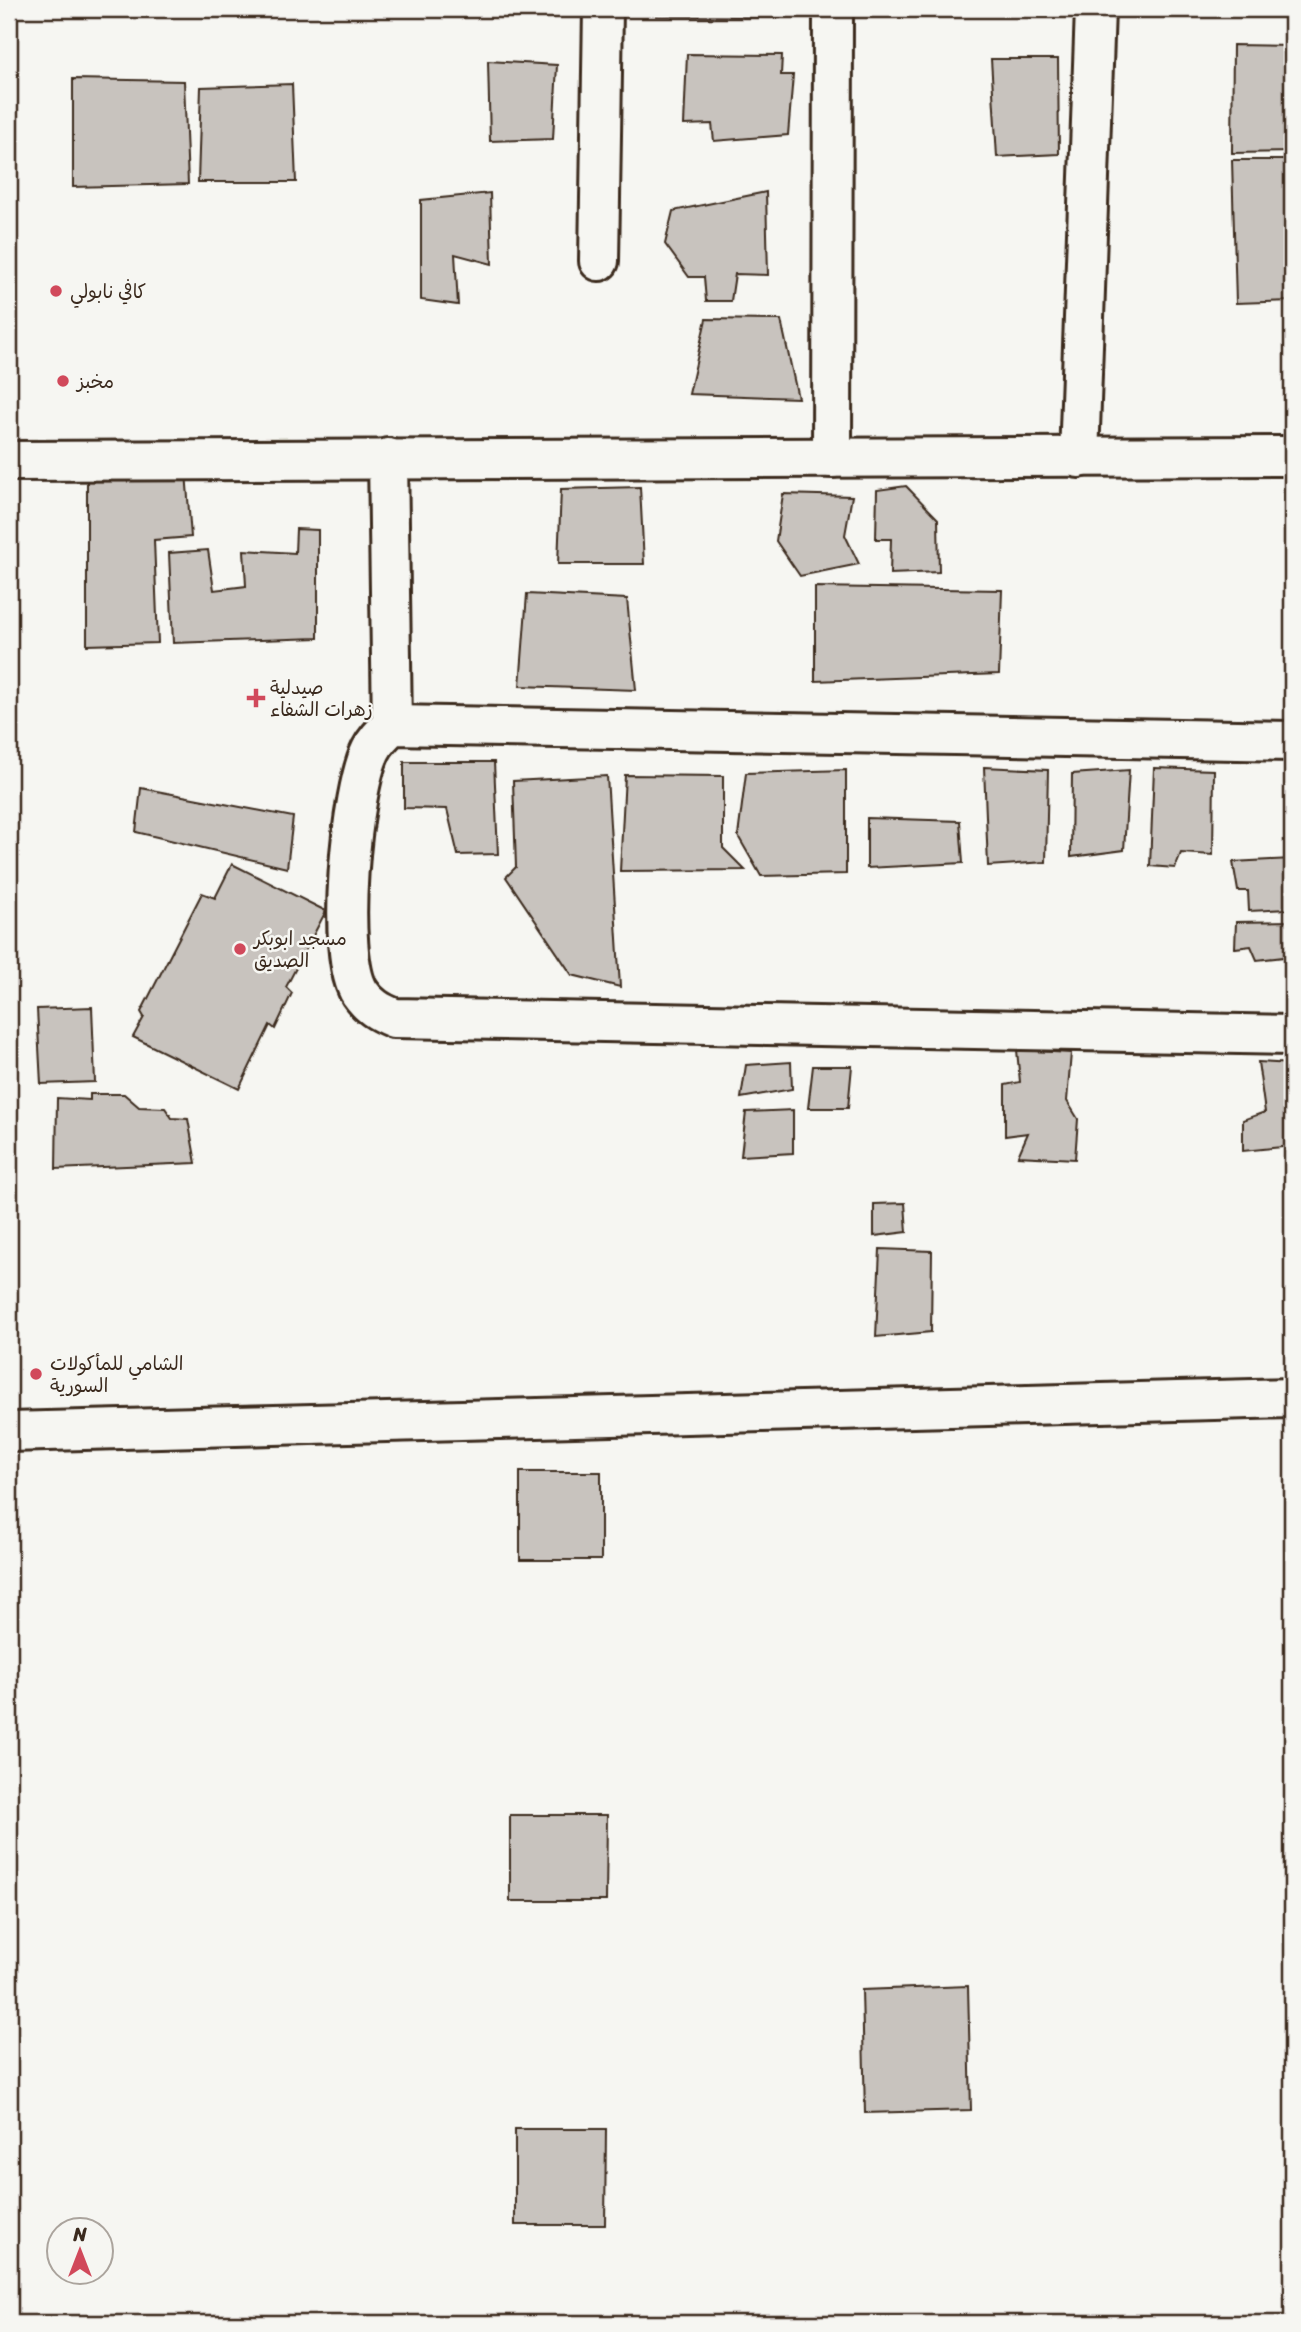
<svg xmlns="http://www.w3.org/2000/svg" width="1301" height="2332" font-family="Sriracha,'Playpen Sans Arabic',sans-serif">
<style>
.building{fill:#c8c3be;stroke:#3b2a1e;stroke-width:2}
.lines{fill:none;stroke-linecap:round;stroke-linejoin:round}
.street-casing{stroke:#3b2a1e;stroke-width:44}
.street{stroke:#f6f6f2;stroke-width:38}
.poi-dot{fill:#d1495b;stroke:#f6f6f2;stroke-width:2.5}
.labels{text-anchor:middle;dominant-baseline:central;stroke-width:5;stroke-linejoin:round;paint-order:stroke}
.poi-label{font-size:19px;fill:#3b2a1e;stroke:#f6f6f2;text-anchor:start}
</style>
<rect width="100%" height="100%" fill="#f6f6f2"/>
<filter id="ink" filterUnits="userSpaceOnUse"><feTurbulence type="fractalNoise" baseFrequency=".0143" numOctaves="2"/><feDisplacementMap in="SourceGraphic" scale="14" xChannelSelector="R" yChannelSelector="G"/><feConvolveMatrix kernelMatrix="1 2 1 2 8 2 1 2 1" color-interpolation-filters="sRGB"/></filter>
<g filter="url(#ink)">
<g class="building">
<path d="M408,9H575V12L408,13Z"/>
<path d="M656,9H782V17L656,16Z"/>
<path d="M1233,45L1292,46V152L1232,153Z"/>
<path d="M687,54L782,55L781,75H793L788,135L714,141L712,124L684,125Z"/>
<path d="M991,59H1058L1059,154L997,157Z"/>
<path d="M488,61L557,65L553,139L490,141Z"/>
<path d="M73,79L184,81L188,184L73,187Z"/>
<path d="M292,84L296,182H198L201,87Z"/>
<path d="M1232,160H1292V301L1236,303Z"/>
<path d="M766,192L768,275L735,274L731,301H706L704,277H689L665,244L673,211Z"/>
<path d="M490,193L492,264L455,254L458,305L421,300V200Z"/>
<path d="M706,319L781,320L798,398L689,394Z"/>
<path d="M186,472L191,537L154,540L158,643L87,645V474Z"/>
<path d="M906,486L938,519L939,572L890,574L891,539H876L877,490Z"/>
<path d="M640,487L644,564H558L561,489Z"/>
<path d="M783,494L852,496L845,535L859,564L800,576L776,541Z"/>
<path d="M296,529L318,530V638L173,643L169,553L208,550L214,590L246,586L244,550L295,553Z"/>
<path d="M815,587L1002,590L999,674L815,681Z"/>
<path d="M527,594L627,599L636,690L520,686Z"/>
<path d="M404,762H494L498,854L458,855L447,809L404,808Z"/>
<path d="M984,767L1048,770L1046,862L988,866Z"/>
<path d="M1154,768L1214,770L1213,855L1181,853L1175,868L1150,866Z"/>
<path d="M846,770V874L761,876L738,836L746,773Z"/>
<path d="M1129,770L1124,850L1071,857L1072,774Z"/>
<path d="M625,775L723,776V848L745,870L620,871Z"/>
<path d="M607,776L620,987L572,975L506,877L516,867L513,781Z"/>
<path d="M141,788L293,817L287,868L136,832Z"/>
<path d="M867,818L960,821L963,863L867,868Z"/>
<path d="M1292,859V898H1288V909L1249,911L1248,891H1238L1233,862Z"/>
<path d="M232,864L326,911L286,987L292,993L275,1029L270,1025L239,1089L133,1037L144,1017L141,1012L202,893L215,898Z"/>
<path d="M1292,921V956L1257,960L1251,946L1235,948L1236,922Z"/>
<path d="M92,1007L95,1082L41,1084L37,1009Z"/>
<path d="M1017,1050L1071,1053L1067,1101L1078,1119L1075,1159L1018,1156L1028,1133L1005,1136V1085L1020,1082Z"/>
<path d="M791,1062L792,1089L741,1098L746,1065Z"/>
<path d="M1258,1062L1292,1064V1146L1243,1151V1120L1265,1112Z"/>
<path d="M813,1066H852L848,1108H808Z"/>
<path d="M90,1094H124L139,1107L165,1108L172,1118L188,1119L196,1163L56,1169L57,1098L90,1100Z"/>
<path d="M793,1110V1153L741,1156L746,1112Z"/>
<path d="M905,1203L907,1232L874,1236V1204Z"/>
<path d="M880,1249L932,1251L931,1332L876,1337Z"/>
<rect x="520" y="1472" width="81" height="88"/>
<path d="M510,1815H607L606,1901H510Z"/>
<path d="M968,1986L971,2110L865,2113L862,1990Z"/>
<path d="M515,2129H606L605,2225H515Z"/>
</g>
<g class="lines">
<defs>
<g id="street">
<path d="M599,261L603,9"/>
<path d="M388,458L392,725"/>
<path d="M832,458L833,9"/>
<path d="M1079,458L1095,9"/>
<path d="M9,461L1292,456"/>
<path d="M1292,741L392,725C384,732 376,740 371,750C351,790 335,955 360,993C369,1006 379,1012 394,1018L1292,1035"/>
<path d="M9,1432L1292,1398"/>
</g>
</defs>
<use href="#street" class="street-casing"/>
<use href="#street" class="street"/>
</g>
</g>
<g class="poi-dot">
<circle cx="56" cy="291" r="7"/>
<circle cx="63" cy="381" r="7"/>
<path d="M252.5 687.5h7v7h7v7h-7v7h-7v-7h-7v-7h7z"/>
<circle cx="240" cy="949" r="7"/>
<circle cx="36" cy="1374" r="7"/>
</g>
<g class="labels">
<g class="poi-label">
<text x="70" y="291">كافي نابولي</text>
<text x="77" y="381">مخبز</text>
<text x="270" y="687">صيدلية<tspan x="270" dy="22">زهرات الشفاء</tspan></text>
<text x="254" y="938">مسجد ابوبكر<tspan x="254" dy="22">الصديق</tspan></text>
<text x="50" y="1363">الشامي للمأكولات<tspan x="50" dy="22">السورية</tspan></text>
</g>
</g>
<rect width="1301" height="2332" fill="none" stroke="#f6f6f2" stroke-width="35"/>
<rect x="18" y="18" width="1266" height="2297" fill="none" stroke="#3b2a1e" stroke-width="2.5" filter="url(#ink)"/>
<g transform="translate(80 2251)"><circle r="33" fill="#f6f6f2" stroke="#aba49d" stroke-width="2"/>
<path d="M0-5L12 26L0 18L-12 26Z" fill="#d1495b"/>
<text y="-10" font-size="19" font-weight="bold" text-anchor="middle" fill="#3b2a1e">N</text>
</g>
</svg>
